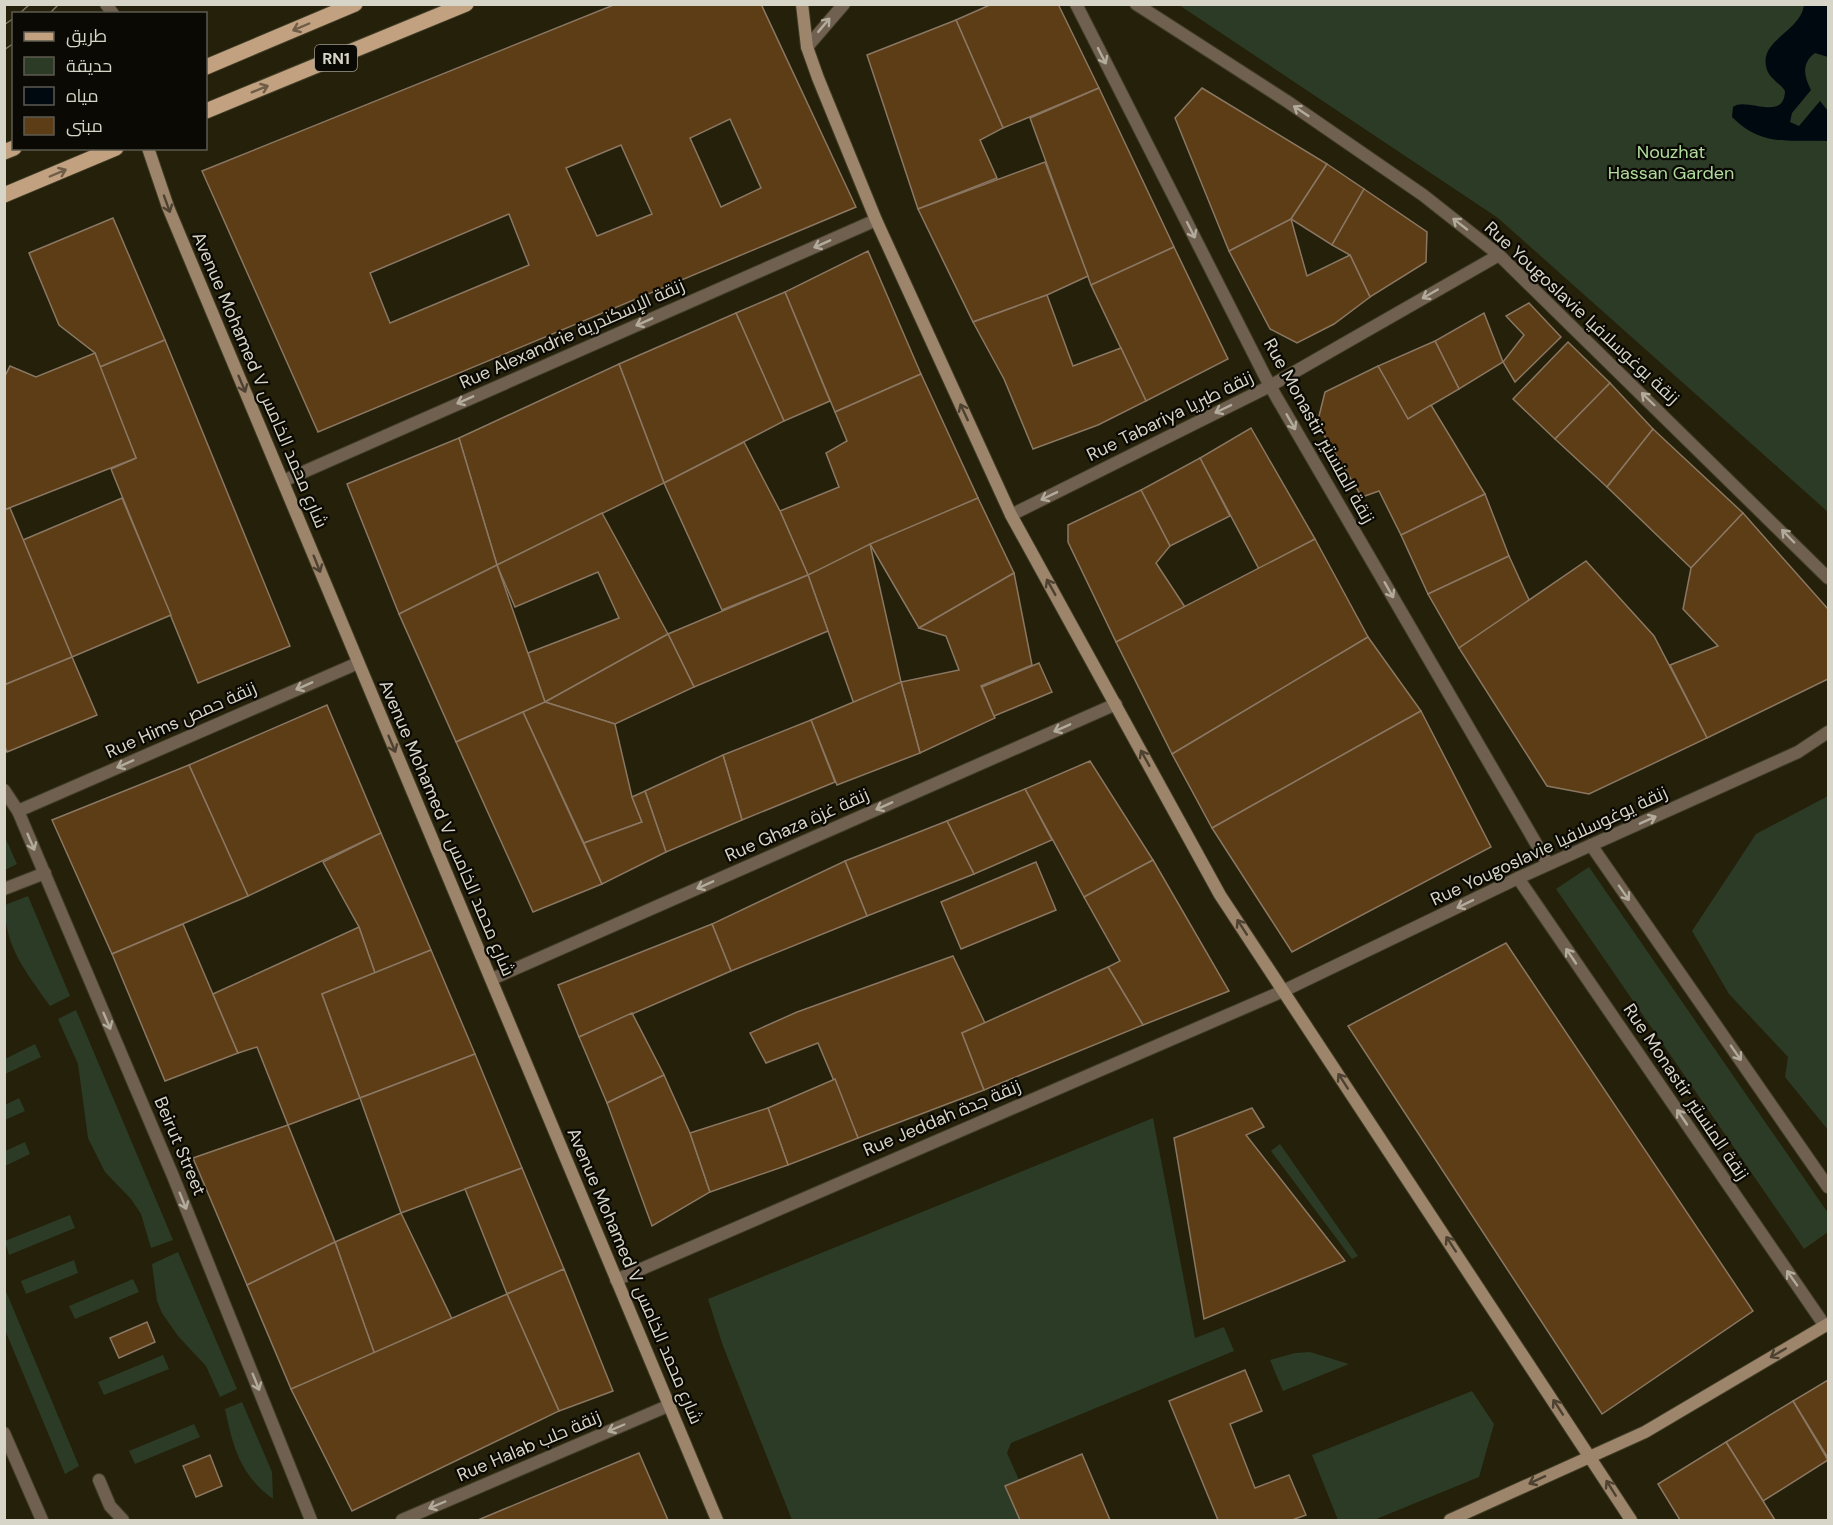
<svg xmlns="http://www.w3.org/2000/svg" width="1833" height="1525" font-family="'DM Sans',Cairo,sans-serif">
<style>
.green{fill:#2c3b26}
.water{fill:#000910}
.building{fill:#5c3d15;stroke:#8a7763;stroke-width:1.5;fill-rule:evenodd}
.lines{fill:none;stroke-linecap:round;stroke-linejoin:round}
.lane-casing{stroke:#413d27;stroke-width:14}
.street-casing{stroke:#413d27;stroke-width:14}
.secondary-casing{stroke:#413d27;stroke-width:14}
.primary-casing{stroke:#413d27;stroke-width:17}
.lane{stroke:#6f6050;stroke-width:12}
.street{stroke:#6f6050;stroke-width:12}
.secondary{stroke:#9d856b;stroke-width:12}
.primary{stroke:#c1a180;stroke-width:15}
.tram{stroke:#797663;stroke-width:1.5}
.oneway{stroke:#b3ac9d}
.oneway2{stroke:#6f5d48}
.oneway3{stroke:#4d4132}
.labels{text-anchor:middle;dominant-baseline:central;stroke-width:4.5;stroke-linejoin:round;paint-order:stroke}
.shield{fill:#0b0903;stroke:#9a988c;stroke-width:1.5}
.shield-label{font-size:16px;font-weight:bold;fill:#d7d5c7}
.park-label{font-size:18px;fill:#afdc9c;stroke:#0b0903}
.street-label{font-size:18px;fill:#d7d5c7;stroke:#0b0903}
</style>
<rect width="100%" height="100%" fill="#242009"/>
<g class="green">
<path d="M1179,5H1828V512L1498,218Z"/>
<path d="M1828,796V1130L1785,1077L1788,1057L1729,994L1692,931L1756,834Z"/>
<path d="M4,835L17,864L5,870H4Z"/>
<path d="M1589,867L1828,1213V1232L1804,1249L1556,889Z"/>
<path d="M28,896L70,996L50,1006C27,973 4,947 5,905Z"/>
<path d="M76,1010L173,1240L151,1248L141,1214L131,1199L105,1172L88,1138L78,1064L58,1019Z"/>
<path d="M35,1044L41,1057L5,1074V1059Z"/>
<path d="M19,1098L25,1111L5,1120V1105Z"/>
<path d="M1153,1118L1195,1338L1224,1327L1234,1351L1011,1443L1007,1453L1019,1480L1005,1486L1020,1520H792L723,1346L708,1299Z"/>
<path d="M25,1142L30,1154L5,1166V1151Z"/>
<path d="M1280,1144L1358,1256L1352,1259L1271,1151Z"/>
<path d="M70,1215L75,1228L9,1255L5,1241Z"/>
<path d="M178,1252L237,1389L220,1397L206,1366L178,1336L162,1313L157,1301L152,1264Z"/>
<path d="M74,1260L78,1273L26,1294L21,1281Z"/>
<path d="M133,1279L139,1292L75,1319L69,1306Z"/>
<path d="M5,1289L79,1466L65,1474L5,1330Z"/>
<path d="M1310,1352L1349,1364L1283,1391L1270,1360L1295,1353Z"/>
<path d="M163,1355L169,1369L104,1395L98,1382Z"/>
<path d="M1472,1391L1494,1424L1479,1477L1374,1520H1338L1312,1455Z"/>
<path d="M242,1402L272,1472L273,1499C240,1475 233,1447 225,1409Z"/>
<path d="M194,1424L200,1437L135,1464L129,1451Z"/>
</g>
<path class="water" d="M1804,5H1828V57L1815,53C1801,63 1804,77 1811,90L1792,113L1790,122L1799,126L1820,101L1828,111V141C1788,139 1763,148 1732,117L1733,107C1746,96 1784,123 1785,91C1780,83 1771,80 1767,70C1757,40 1800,33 1804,5Z"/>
<g class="building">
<path d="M616,4H761L856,207L318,432L202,171ZM730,119L761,188L721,207L690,138ZM621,145L652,214L597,236L566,168ZM509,214L529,265L390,323L370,273Z"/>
<path d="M992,4H1058L1099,88L1003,128L956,20Z"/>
<path d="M956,20L1003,128L980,140L997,178L918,209L867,55Z"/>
<path d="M1099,88L1174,247L1091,285L1030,118Z"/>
<path d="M1202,88L1327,164L1291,219L1229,251L1175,118Z"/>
<path d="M1045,162L1088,276L1047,295L973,322L918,209Z"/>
<path d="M1327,164L1364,189L1332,245L1291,219Z"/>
<path d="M1364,189L1427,232L1426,262L1370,297L1350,255L1332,245Z"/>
<path d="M113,218L165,340L100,367L95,353L59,325L29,253Z"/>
<path d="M1291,219L1307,276L1350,255L1370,297L1334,324L1297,343L1270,329L1229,251Z"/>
<path d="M1174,247L1228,359L1146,401L1091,285Z"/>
<path d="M868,251L921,374L835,412L785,292Z"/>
<path d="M785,292L830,401L784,421L736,313Z"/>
<path d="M1047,295L1073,366L1121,348L1146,401L1098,425L1033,449L1004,379L973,322Z"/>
<path d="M1529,303L1561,337L1515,382L1503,362L1524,335L1506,316Z"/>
<path d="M736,313L784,421L664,483L619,364Z"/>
<path d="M1484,313L1503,362L1459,389L1435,341Z"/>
<path d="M165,340L290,646L198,683L111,469L136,458L100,367Z"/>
<path d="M1435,341L1459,389L1408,419L1378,366Z"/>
<path d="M1568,342L1610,383L1555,439L1513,399Z"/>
<path d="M95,353L136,458L4,510V378L10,366L36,377Z"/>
<path d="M619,364L664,483L497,565L459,438Z"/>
<path d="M1378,366L1408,419L1431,405L1485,494L1401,535L1379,491L1362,497L1317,424L1325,392Z"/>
<path d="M921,374L978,498L808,575L780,511L839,487L826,453L847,441L835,412Z"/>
<path d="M1610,383L1653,429L1607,487L1555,439Z"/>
<path d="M1251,428L1315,539L1259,569L1200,458Z"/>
<path d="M1653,429L1743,513L1691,568L1607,487Z"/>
<path d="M459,438L497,565L399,614L347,484Z"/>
<path d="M744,442L780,511L808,575L722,610L664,483Z"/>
<path d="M1200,458L1230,516L1170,546L1141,490Z"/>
<path d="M1141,490L1170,546L1156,563L1185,607L1116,642L1068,542V525Z"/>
<path d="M1485,494L1509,556L1428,594L1401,535Z"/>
<path d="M122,498L171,615L72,657L23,540Z"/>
<path d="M978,498L1014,573L919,628L870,544Z"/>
<path d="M10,508L72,657L4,685V510Z"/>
<path d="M602,513L668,634L545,702L528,653L619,618L598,572L515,607L497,565Z"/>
<path d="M1743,513L1828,609V679L1707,738L1670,665L1718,646L1683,609L1691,568Z"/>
<path d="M1315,539L1368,637L1172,754L1116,642Z"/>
<path d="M870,544L901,682L854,704L808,575Z"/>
<path d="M1509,556L1530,602L1459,648L1428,594Z"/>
<path d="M1586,561L1654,636L1707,738L1589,794L1547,786L1459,648Z"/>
<path d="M497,565L545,702L456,742L399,614Z"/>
<path d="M1014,573L1032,665L981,686L995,718L920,753L901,682L959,670L946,636L919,628Z"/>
<path d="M808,575L828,631L694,687L668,634Z"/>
<path d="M668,634L694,687L615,724L545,702Z"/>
<path d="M1368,637L1421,711L1212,828L1172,754Z"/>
<path d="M72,657L97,715L7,752L4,745V685Z"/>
<path d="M1039,663L1052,692L994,716L982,687Z"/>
<path d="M901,682L920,753L837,785L811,720Z"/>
<path d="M545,702L615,724L632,797L642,822L584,843L523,712Z"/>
<path d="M327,705L381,833L248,896L189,765Z"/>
<path d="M1421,711L1491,847L1292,952L1212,828Z"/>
<path d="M523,712L602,884L533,912L456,742Z"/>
<path d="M811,720L835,782L742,820L723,755Z"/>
<path d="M723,755L742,820L666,852L645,791Z"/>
<path d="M1090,761L1153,860L1084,897L1025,789Z"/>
<path d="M189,765L248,896L112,954L52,820Z"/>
<path d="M1025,789L1052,840L974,874L947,821Z"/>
<path d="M645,791L666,852L602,884L584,843L642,822L632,797Z"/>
<path d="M947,821L974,874L867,916L845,861Z"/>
<path d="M381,833L431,950L375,973L359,927L323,862Z"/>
<path d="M1153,860L1229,991L1143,1025L1108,967L1120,961L1084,897Z"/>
<path d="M845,861L867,916L731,971L712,924Z"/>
<path d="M1036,862L1056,910L961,949L941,902Z"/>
<path d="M183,924L238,1053L165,1081L112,954Z"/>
<path d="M712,924L731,971L579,1037L558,985Z"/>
<path d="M359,927L375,973L322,994L360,1098L288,1125L257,1047L238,1053L213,994Z"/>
<path d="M1506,943L1753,1311L1602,1414L1348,1026Z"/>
<path d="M431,950L475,1054L360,1098L322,994Z"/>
<path d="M953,956L985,1023L962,1033L984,1090L858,1138L818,1043L766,1063L750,1033L797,1012Z"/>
<path d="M1108,967L1143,1025L984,1090L962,1033Z"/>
<path d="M632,1013L664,1075L607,1103L579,1037Z"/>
<path d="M475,1054L522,1168L401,1213L360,1098Z"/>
<path d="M664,1075L690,1133L710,1192L652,1226L607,1103Z"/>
<path d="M835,1079L858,1138L788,1165L768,1108Z"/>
<path d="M768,1108L788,1165L710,1192L690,1133Z"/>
<path d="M1252,1108L1264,1127L1246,1135L1345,1261L1204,1319L1174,1138Z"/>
<path d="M288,1125L335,1242L247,1285L193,1158Z"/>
<path d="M522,1168L564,1269L507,1294L465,1189Z"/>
<path d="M401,1213L452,1319L375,1355L335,1242Z"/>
<path d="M335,1242L375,1355L291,1389L247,1285Z"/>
<path d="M564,1269L613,1391L559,1411L507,1294Z"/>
<path d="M507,1294L559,1411L352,1511L291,1389Z"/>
<path d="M147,1322L155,1342L119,1358L110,1338Z"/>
<path d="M1245,1370L1262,1411L1230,1424L1255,1488L1289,1475L1306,1515L1292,1520H1218L1169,1401Z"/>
<path d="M1828,1380V1458L1793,1401Z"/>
<path d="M1793,1401L1828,1460L1763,1501L1726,1442Z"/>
<path d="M1726,1442L1763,1501L1775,1520H1680L1658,1484Z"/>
<path d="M639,1453L668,1520H478Z"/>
<path d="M1082,1454L1110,1520H1020L1005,1486Z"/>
<path d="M210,1455L222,1486L196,1497L183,1466Z"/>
</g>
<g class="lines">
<defs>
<g id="lane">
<path d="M4,889L45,873"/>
<path d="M4,1433L42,1520"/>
<path d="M99,1480L110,1506L123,1520"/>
</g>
<g id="street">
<path d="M106,4L113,14"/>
<path d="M1076,4L1270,386L1548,864"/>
<path d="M1136,4L1288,102L1423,195L1499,255L1828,578"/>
<path d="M807,47L844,4"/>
<path d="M283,481L876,220"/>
<path d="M1011,515L1270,386L1499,255"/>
<path d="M4,790L18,811L173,1176L311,1520"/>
<path d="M18,811L358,663"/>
<path d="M1591,845L1828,1187"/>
<path d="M1518,878L1825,1326"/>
<path d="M492,979L1116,704"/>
<path d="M616,1280L1283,991L1518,878L1798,752L1828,732"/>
<path d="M402,1520L670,1405"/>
</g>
<g id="secondary">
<path d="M802,4L807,47L818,78L876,220L1011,515L1220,895L1631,1520"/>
<path d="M148,148L168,207L717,1520"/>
<path d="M1450,1520L1645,1432L1828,1324"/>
</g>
<g id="primary">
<path d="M206,67L355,4"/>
<path d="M206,111L466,4"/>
<path d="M4,152L14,148"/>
<path d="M4,195L116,148"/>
</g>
</defs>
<use href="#lane" class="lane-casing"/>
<use href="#street" class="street-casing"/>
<use href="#secondary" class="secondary-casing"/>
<use href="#primary" class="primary-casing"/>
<use href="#lane" class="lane"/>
<use href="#street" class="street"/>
<use href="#secondary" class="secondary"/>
<use href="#primary" class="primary"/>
<g class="tram">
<path d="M19,14L30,4"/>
<path d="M49,14L59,4"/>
<path d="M4,25L14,18"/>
<path d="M4,50L14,43"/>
</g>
</g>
<defs><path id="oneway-shaft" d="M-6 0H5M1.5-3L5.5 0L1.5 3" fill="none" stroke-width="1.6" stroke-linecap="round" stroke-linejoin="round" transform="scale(1.5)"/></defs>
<g class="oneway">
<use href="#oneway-shaft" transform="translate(824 25) rotate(-50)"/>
<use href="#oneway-shaft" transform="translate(1102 56) rotate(63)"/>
<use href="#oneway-shaft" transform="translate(1301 111) rotate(-146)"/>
<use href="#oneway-shaft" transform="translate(1460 224) rotate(-142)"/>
<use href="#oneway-shaft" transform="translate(1191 230) rotate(63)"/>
<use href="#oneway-shaft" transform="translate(822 244) rotate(156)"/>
<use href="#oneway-shaft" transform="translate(1430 294) rotate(150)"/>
<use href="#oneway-shaft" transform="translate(644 322) rotate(156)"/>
<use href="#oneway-shaft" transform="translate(1648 399) rotate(-136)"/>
<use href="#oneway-shaft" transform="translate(465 400) rotate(156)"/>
<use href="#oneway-shaft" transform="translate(1223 409) rotate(154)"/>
<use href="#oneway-shaft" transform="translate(1291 422) rotate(60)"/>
<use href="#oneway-shaft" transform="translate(1049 496) rotate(154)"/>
<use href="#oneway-shaft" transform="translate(1788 536) rotate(-134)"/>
<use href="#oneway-shaft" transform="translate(1389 590) rotate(60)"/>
<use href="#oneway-shaft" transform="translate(304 686) rotate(156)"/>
<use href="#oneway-shaft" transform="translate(1062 728) rotate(156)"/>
<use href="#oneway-shaft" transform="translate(125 764) rotate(156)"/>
<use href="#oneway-shaft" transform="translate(884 806) rotate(156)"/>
<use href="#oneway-shaft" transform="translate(1648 820) rotate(-24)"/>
<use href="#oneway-shaft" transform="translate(31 842) rotate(67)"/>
<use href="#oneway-shaft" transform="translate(705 885) rotate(156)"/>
<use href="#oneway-shaft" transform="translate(1624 893) rotate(55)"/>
<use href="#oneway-shaft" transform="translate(1465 904) rotate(154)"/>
<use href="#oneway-shaft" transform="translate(1571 956) rotate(-124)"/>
<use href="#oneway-shaft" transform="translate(107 1021) rotate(67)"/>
<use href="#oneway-shaft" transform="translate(1736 1053) rotate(55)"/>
<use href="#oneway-shaft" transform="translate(1682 1117) rotate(-124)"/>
<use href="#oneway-shaft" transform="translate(183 1201) rotate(68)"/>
<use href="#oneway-shaft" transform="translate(1792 1278) rotate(-125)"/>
<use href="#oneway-shaft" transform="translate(256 1382) rotate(68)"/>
<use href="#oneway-shaft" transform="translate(616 1428) rotate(157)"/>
<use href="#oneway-shaft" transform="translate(437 1505) rotate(157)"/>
</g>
<g class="oneway2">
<use href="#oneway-shaft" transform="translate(301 27) rotate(157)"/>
<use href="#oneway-shaft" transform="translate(260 89) rotate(-22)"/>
<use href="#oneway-shaft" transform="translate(58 173) rotate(-23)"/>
</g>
<g class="oneway3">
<use href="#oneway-shaft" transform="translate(167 204) rotate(70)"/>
<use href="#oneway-shaft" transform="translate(242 384) rotate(67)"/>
<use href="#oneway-shaft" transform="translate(964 412) rotate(-115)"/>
<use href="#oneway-shaft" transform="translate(317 564) rotate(68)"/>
<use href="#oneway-shaft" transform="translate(1051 587) rotate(-119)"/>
<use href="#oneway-shaft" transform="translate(392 744) rotate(67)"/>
<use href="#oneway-shaft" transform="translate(1145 758) rotate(-119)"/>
<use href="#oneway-shaft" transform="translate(1242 927) rotate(-123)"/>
<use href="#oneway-shaft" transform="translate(1343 1081) rotate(-123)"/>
<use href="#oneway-shaft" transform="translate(1451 1244) rotate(-123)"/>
<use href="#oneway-shaft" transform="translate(1778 1353) rotate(150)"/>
<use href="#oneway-shaft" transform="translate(1558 1407) rotate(-123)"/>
<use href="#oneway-shaft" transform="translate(1537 1480) rotate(155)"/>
<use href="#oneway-shaft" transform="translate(1611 1488) rotate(-122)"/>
</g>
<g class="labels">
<rect class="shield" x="315" y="45" width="42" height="26" rx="4.5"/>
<g class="shield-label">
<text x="336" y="58">RN1</text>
</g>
<g class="park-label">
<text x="1671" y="152">Nouzhat<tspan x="1671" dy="21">Hassan Garden</tspan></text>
</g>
<g class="street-label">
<text transform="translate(1582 313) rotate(43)">Rue Yougoslavie زنقة يوغوسلافيا</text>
<text transform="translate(572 334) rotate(-24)">Rue Alexandrie زنقة الإسكندرية</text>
<text transform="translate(260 380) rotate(67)">Avenue Mohamed V شارع محمد الخامس</text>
<text transform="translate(1170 416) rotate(-26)">Rue Tabariya زنقة طبريا</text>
<text transform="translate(1319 431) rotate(61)">Rue Monastir زنقة المنستير</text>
<text transform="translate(181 720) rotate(-24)">Rue Hims زنقة حمص</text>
<text transform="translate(797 825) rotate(-24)">Rue Ghaza زنقة غزة</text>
<text transform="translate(447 828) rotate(67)">Avenue Mohamed V شارع محمد الخامس</text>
<text transform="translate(1549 846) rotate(-25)">Rue Yougoslavie زنقة يوغوسلافيا</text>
<text transform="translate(1686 1092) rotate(56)">Rue Monastir زنقة المنستير</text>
<text transform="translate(942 1118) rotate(-23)">Rue Jeddah زنقة جدة</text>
<text transform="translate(180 1146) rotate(67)">Beirut Street</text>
<text transform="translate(635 1276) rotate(67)">Avenue Mohamed V شارع محمد الخامس</text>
<text transform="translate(529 1446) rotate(-23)">Rue Halab زنقة حلب</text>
</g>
</g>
<rect width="1833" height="1525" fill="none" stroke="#d7d5c7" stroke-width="12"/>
<rect x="12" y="12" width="195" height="138" fill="#0b0903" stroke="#5d5b51" stroke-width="1.5"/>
<rect x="24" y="32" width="30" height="9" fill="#c1a180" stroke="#5d5b51" stroke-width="1.5"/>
<text x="66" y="42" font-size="18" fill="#d7d5c7">طريق</text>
<rect x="24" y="57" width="30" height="18" fill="#2c3b26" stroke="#5d5b51" stroke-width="1.5"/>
<text x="66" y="72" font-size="18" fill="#d7d5c7">حديقة</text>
<rect x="24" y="87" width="30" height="18" fill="#000910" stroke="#5d5b51" stroke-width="1.5"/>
<text x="66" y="102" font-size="18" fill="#d7d5c7">مياه</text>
<rect x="24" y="117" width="30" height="18" fill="#5c3d15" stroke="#5d5b51" stroke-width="1.5"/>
<text x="66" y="132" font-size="18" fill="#d7d5c7">مبنى</text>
</svg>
